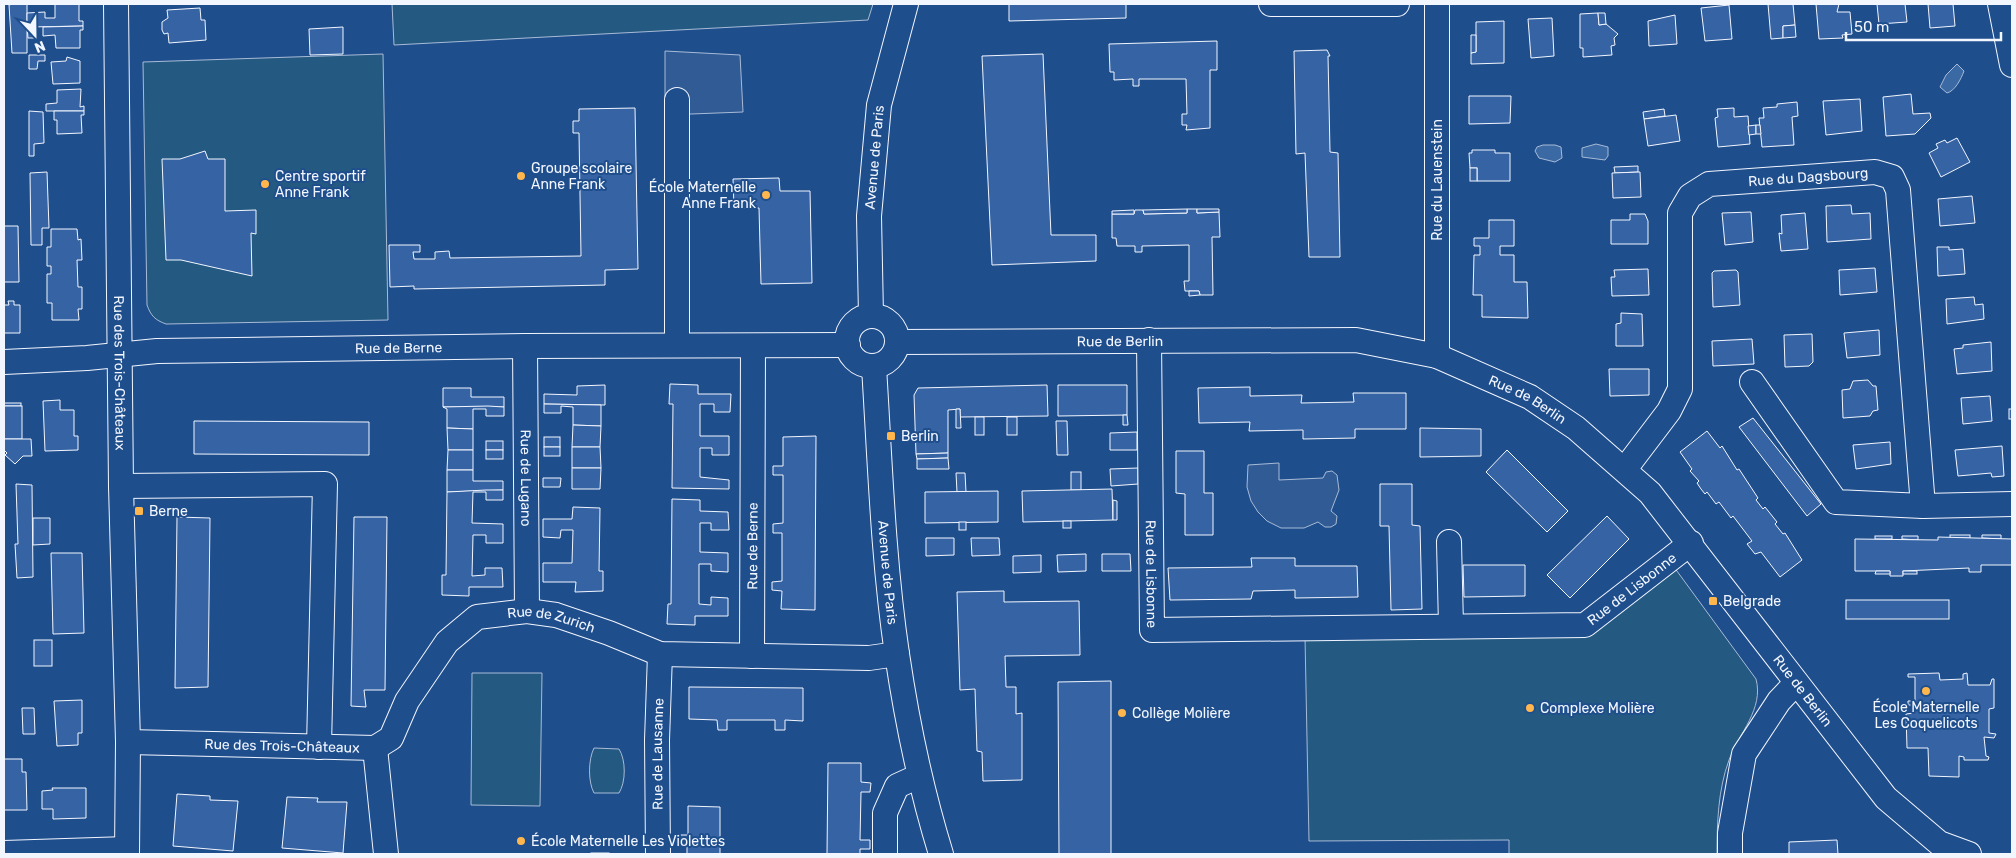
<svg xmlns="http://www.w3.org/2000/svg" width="2016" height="858" font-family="Rubik,sans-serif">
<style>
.green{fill:#245a82;stroke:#a8bbd7}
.parking{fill:#305b95;stroke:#a8bbd7}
.water{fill:#3b69a3;stroke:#a8bbd7}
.building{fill:#3563a3;stroke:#f2f6ff}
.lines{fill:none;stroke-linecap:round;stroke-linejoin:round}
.minor-casing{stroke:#f2f6ff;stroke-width:26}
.minor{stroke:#1f4e8c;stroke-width:24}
.poi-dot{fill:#ffb74d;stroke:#1f4e8c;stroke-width:2}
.labels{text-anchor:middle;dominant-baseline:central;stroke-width:4;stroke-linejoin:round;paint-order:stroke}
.street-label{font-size:14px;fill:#f2f6ff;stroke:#1f4e8c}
.poi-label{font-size:14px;fill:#f2f6ff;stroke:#1f4e8c;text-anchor:start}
</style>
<rect width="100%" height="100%" fill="#1f4e8c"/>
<g class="green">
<path d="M392,4H873L868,20L394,45Z"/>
<path d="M383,54L388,320L166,324C155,320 151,316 147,305L143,62Z"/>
<path d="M1674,567L1756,679C1764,709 1739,733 1729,760C1718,790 1717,823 1717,854H1509V840L1309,841L1305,637L1587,635Z"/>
<path d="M472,673H542L540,806L471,805Z"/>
<path d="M594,748L619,749C626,760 626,782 619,793H594C588,782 588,760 594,748Z"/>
</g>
<g class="parking">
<path d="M665,51L740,55L743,112L665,115Z"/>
<path d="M1279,463V480L1323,478L1326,472L1332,471L1337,475L1339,490L1331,511L1337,516L1336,524L1331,527H1325L1318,522L1304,528H1281L1267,521L1258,512L1251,501L1247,487L1248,465Z"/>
</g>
<g class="water">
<path d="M1957,64L1964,71C1961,79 1955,91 1947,93L1940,87L1946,75Z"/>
<path d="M1596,144L1608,147V156L1605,160L1582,157V148Z"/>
<path d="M1543,145H1555L1561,147L1562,158L1555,162L1539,158L1535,151L1537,147Z"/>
</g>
<g class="building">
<path d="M13,4H27V53H12L9,5Z"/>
<path d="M55,4H79V21H83V26L27,27V13L45,12V18H55Z"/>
<path d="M1009,4H1126V18L1009,21Z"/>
<path d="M1768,4H1793L1795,25L1783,26V38L1771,39Z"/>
<path d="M1816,4H1839L1837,12H1850L1852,34L1842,35L1843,38L1819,39Z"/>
<path d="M1877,4H1905L1907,22L1879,24Z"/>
<path d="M1928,4H1953L1955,26L1930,28Z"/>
<path d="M1729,5L1732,39L1705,41L1701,8Z"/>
<path d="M200,8L201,20H205L206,40L169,43L168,33L164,34L162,30V22L168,18L167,10Z"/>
<path d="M1598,13L1599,25L1606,24L1618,34L1614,38L1615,45L1611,46L1612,55L1583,57V48H1580V14Z"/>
<path d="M1598,13H1605L1606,24L1599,25Z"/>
<path d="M1675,15L1677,44L1649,46L1648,21Z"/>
<path d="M1552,18L1554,56L1531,58L1528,19Z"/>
<path d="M1504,21V63L1471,64V53L1476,52V22Z"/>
<path d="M1795,25L1796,37L1783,38V26Z"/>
<path d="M83,26V30H80V48H56L55,35L43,36V27Z"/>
<path d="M27,27H36V38H28Z"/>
<path d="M343,27V54L310,55L309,29Z"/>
<path d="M1471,35H1476V52L1471,53Z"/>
<path d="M1217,41V70H1210V128L1186,130L1187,125H1182V114H1187L1186,79H1139V86H1133V79L1114,80V72H1110L1109,44Z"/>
<path d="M1327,50L1330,56H1328L1330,152L1338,153L1340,257H1309L1305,153L1296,154L1294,51Z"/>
<path d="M1043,54L1051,235H1096V261L992,265L982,56Z"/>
<path d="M29,55H45V61H38L37,69H29Z"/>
<path d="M67,57L80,61V83L53,84L51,62L66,61Z"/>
<path d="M81,89L80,107L84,106V111H46V104L57,103V90Z"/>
<path d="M1911,94L1913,114L1930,113L1931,118L1915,134L1886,136L1883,97Z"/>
<path d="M1469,96H1511L1510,123L1469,124Z"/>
<path d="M1860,99L1862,131L1826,135L1823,101Z"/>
<path d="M1797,102L1798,116L1792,117L1794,145L1762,147L1759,118H1764L1763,108L1777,107V104Z"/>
<path d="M635,108L638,269L605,270V285L414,289V286L390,287L389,245H420V252H413L414,259H435V252L449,251L450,258L581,256L579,133H573V121H579V109Z"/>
<path d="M1734,108V117L1748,116L1750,144L1718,147L1715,118L1718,117L1717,109Z"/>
<path d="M1664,109L1665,116L1644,119L1643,112Z"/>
<path d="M29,111L43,112L44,143L34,144V156H29Z"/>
<path d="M54,111H84V115H81L82,133L57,134V120H54Z"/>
<path d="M1676,115L1680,141L1648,146L1644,119Z"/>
<path d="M1756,125V134L1749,135L1748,126Z"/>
<path d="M1756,125H1760L1761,134H1756Z"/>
<path d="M1957,138L1970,162L1941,177L1929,153L1938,148L1936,144L1945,140L1947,143Z"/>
<path d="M1472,150H1495V153H1510V181H1477V168H1470L1469,153H1472Z"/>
<path d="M205,151L208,159H225V211L256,210V234L251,233L252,276L181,260H166L162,159H180Z"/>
<path d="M1638,166V172L1615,173L1614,167Z"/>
<rect x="1470" y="168" width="7" height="13"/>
<path d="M47,172L49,228H42V245H31L30,173Z"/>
<path d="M1640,172L1641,197L1613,198L1612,173Z"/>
<path d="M779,178L780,191H810L812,283L761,284L759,208H734L733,179Z"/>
<path d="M1972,196L1975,223L1940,226L1938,199Z"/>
<path d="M1851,205L1852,214L1870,213L1871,239L1827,242L1826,206Z"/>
<path d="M1187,209H1197V213L1219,212L1220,237H1212L1213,295H1200L1199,291H1185L1184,281H1189V245L1142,246V252H1135V246H1117L1116,238H1112V214H1134L1135,210H1143L1144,214L1187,213Z"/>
<path d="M1187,209V213L1144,214L1143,210Z"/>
<path d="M1197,209H1219V212L1197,213Z"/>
<path d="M1134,210V214H1112V211Z"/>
<path d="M1751,212L1753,242L1725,245L1722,213Z"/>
<path d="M1805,213L1808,249L1781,251L1779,233L1782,234L1781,215Z"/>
<path d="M1630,214H1645L1648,221V244H1611V220H1630Z"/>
<path d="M1489,220H1514V246H1500V255H1514V282H1527L1528,318L1482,317V295H1473L1474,255H1480V246H1474V238H1489Z"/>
<path d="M4,226H18L19,282H4Z"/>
<path d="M51,229H77L78,240L81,239L82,260H77L78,287H82V309H78L79,320H52V303H47V274H51V266H47V247H51Z"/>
<path d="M1937,247H1949V250L1963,249L1965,274L1938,276Z"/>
<path d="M1875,268L1877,292L1840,295L1839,270Z"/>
<path d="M1648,269L1649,295L1612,296L1611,277H1615L1614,270Z"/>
<path d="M1736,270L1738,272L1740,305L1713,307L1712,273L1714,271Z"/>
<path d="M1189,291H1199L1200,295L1189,296Z"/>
<path d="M1974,297L1975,305L1983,304L1984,319L1947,324L1946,299Z"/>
<path d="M8,301H14V305H20V333H4V305H9Z"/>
<path d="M1621,313L1642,314L1643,346H1616V324L1621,323Z"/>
<path d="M1879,330L1880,355L1847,358L1844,333Z"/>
<path d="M1812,334L1813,362L1809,366L1785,367L1784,335Z"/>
<path d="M1752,339L1754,364L1713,366L1712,341Z"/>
<path d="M1991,342L1992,371L1957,374L1954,349L1963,348V345Z"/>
<path d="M1609,369H1649V395L1610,396Z"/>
<path d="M1868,380L1873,386H1876L1878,410L1873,411L1870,416L1843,418L1842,390L1850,389L1853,381Z"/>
<path d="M670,384L698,385V394H731L730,412H714V404H700V436H729V455H712V448H700V477L729,480V489L672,488L673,404H669Z"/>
<path d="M605,385V405L544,404V394L577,395V386Z"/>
<path d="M1047,385L1048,416L960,417V409L948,410V453L916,454L914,395L918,388Z"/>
<path d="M1058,385H1127V415L1058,416Z"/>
<path d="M1250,387V396L1302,395L1301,403L1354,402L1353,393H1406V429H1355V438L1303,439V430L1249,431L1250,422L1199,423L1198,388Z"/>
<path d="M443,388H471V397H504V407H443Z"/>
<path d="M1990,396L1992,421L1963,424L1961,398Z"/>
<path d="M60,400V410H74V436H78V450L45,451L43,401Z"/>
<rect x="4" y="403" width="17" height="3"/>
<path d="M544,404L601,405V426L573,425V407L561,406V413H544Z"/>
<rect x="4" y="406" width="18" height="33"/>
<path d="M488,406L504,407V416H486V409H473V429L447,428V409L443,407Z"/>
<path d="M956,409H960L961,428H956Z"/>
<rect x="2009" y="409" width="3" height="10"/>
<path d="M1123,415H1127L1128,425H1123Z"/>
<rect x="975" y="417" width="9" height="18"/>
<rect x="1007" y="417" width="10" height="18"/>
<path d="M1753,418L1821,504L1807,516L1739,427Z"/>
<path d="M194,421L369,422V455L194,454Z"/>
<path d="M1056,421H1067L1068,455H1057Z"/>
<path d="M573,425L601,426L600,447H572Z"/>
<path d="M447,428L473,429V450H448Z"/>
<path d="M1420,428L1481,429V456L1420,457Z"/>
<path d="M1707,431L1720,448L1722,446L1737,470L1739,469L1758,498L1756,500L1763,509L1765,507L1777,522L1775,524L1783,534L1785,533L1802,560L1780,577L1761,552L1755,554L1747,544L1752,541L1733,516L1731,518L1719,502L1716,504L1707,492L1705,494L1701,489L1697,483L1699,481L1690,471L1692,469L1680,452Z"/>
<path d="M1137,432V450H1110V433Z"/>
<path d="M816,436L815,610L781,609L782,591L772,590V582L782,581V533H773V524L783,523V475H773V466H783V437Z"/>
<rect x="544" y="437" width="16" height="10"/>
<path d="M4,439H31L32,456H23L15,464L5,455L7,453L4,450Z"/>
<rect x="486" y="441" width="17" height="9"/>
<path d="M1890,442L1891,464L1856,469L1853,445Z"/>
<path d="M2002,446L2004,476L1992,477L1991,473L1958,476L1955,450Z"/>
<rect x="544" y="447" width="16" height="9"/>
<path d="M572,447H600L601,468H572Z"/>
<path d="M448,450H473V470H447Z"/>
<rect x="486" y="450" width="17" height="9"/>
<path d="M1507,450L1568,511L1547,532L1486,472Z"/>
<path d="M1176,451H1204V493H1213V535H1185V494L1176,493Z"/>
<path d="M948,453V458L917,459L916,454Z"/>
<path d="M948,458L949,469H917V459Z"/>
<path d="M572,468H601L600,489H572Z"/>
<path d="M1138,468V484L1111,486L1110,469Z"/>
<path d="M447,470H473V481H503V490L447,492Z"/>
<rect x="1071" y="472" width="10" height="18"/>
<path d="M956,473H965L966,492H957Z"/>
<path d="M543,478H561L560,487H543Z"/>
<path d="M16,484L32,485L33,577L17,578L15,544H18Z"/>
<path d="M1380,484H1412V525L1420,526L1422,609L1391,610L1389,526H1380Z"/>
<path d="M1112,489L1113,520L1023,522L1022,491Z"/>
<path d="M486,490H503V500H486V492H473L472,523L503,524V543H486V535H473L472,576L485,575V568H502L503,587H469V596L442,595V575H446L447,492Z"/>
<path d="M998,491V522L925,523V492Z"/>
<path d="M672,499L700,500V511L728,512L729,530H711V523H700V552L728,553V572L711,571V564H699V604L711,605V597L728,598V616H695V625L667,624L668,604H671Z"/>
<path d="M1113,500L1117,501V520H1113Z"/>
<path d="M573,507L600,508L599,571H603V591L575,592L576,582H543V563H572L573,530H561L560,538L543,537V519H572Z"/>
<path d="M1607,516L1629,539L1570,598L1547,575Z"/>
<path d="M177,517L210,518L208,687L175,688Z"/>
<path d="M354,517H387L385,690H364L366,707L351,706Z"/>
<path d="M33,518H50V544L33,545Z"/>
<rect x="1063" y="521" width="8" height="7"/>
<rect x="959" y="522" width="7" height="8"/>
<rect x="1950" y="535" width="20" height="3"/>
<path d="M1982,535H2001V539L1982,538Z"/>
<rect x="1875" y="536" width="17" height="3"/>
<path d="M1902,536H1918V540L1902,539Z"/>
<path d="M1938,537L2012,539V565H1981V572H1969V568L1903,571V576H1890V571H1855V539L1938,540Z"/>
<path d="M926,538H954V555L926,556Z"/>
<path d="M971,538H999L1000,555L972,556Z"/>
<path d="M51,553H82L84,633L53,634Z"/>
<path d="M1086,554V571L1058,572L1057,555Z"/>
<path d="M1102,554H1130L1131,571H1102Z"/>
<path d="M1041,555V572L1013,573V556Z"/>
<path d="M1251,558H1295V566H1357L1358,597L1295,598V590L1253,591L1251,599L1170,600L1168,568L1252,567Z"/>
<path d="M1463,565H1525V596L1464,597Z"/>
<path d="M1876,571H1890V574H1875Z"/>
<rect x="1903" y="571" width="14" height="3"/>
<path d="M1004,591V602L1079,601L1080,655L1005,656L1006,687H1016V714L1022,713V780L983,781L982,752L977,751L975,689L960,690L957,592Z"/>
<rect x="1846" y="600" width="103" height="19"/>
<rect x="34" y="640" width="18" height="26"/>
<path d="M1939,673L1940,680L1963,679V674L1967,673L1968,685H1990L1992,679H1994V708L1989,709V733L1996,734L1994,738L1984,737L1986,756L1989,757L1988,760H1964V757L1959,756V777L1929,776L1928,748H1907L1906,714L1914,713V705H1908V701H1915V677H1908V674Z"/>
<path d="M1111,681V854H1059L1058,682Z"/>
<path d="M689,687L803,688V721L785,720V730H775V720H727V730H718L717,720L689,719Z"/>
<path d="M82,700V733H78V745L57,746L54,701Z"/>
<path d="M22,708H34L35,734H23Z"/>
<path d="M4,759H22V772H26L27,810H4Z"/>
<path d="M828,763H861V782L871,783L870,792H861L860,840H870V849H860V854H827Z"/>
<path d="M52,788H86V818L53,819V809H42V791L53,790Z"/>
<path d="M177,794L210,796V800L238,801L233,851L173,846Z"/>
<path d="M287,797L318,798L317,802H347L343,853L282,848Z"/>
<path d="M688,806L720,807V854H687V844H678V835H688Z"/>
<path d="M1837,840L1838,854H1789V842Z"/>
<rect x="591" y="853" width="18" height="1"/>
</g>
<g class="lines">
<defs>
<g id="minor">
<path id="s1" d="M116,4L121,486L128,742L127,854"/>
<path d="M1271,4H1397"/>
<path d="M1437,4V356"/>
<path d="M2000,4L2012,65"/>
<circle cx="872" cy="341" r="25"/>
<path id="s2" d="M871,316L869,216L879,105L906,4"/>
<path id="s3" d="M1149,340L1152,630L1585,625L1691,543"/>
<path id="s4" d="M898,342L1356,340L1437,356L1530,397L1576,428L1650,493L1886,798L1939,843L1969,854"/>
<path d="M677,345V100"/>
<path id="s5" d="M525,346L527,611"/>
<path id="s6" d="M4,362L87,358L157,351L525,346L848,345"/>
<path id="s7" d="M874,367C880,462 883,559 897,654C907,722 921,789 941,854"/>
<path d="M1752,382L1836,502L1923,506"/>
<path id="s8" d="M1625,469L1669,411L1680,389V213L1690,196L1709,184L1875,172L1892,177L1898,190L1923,506L2012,504"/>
<path d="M121,486L325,484L319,747"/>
<path d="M1449,542L1451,626"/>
<path id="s9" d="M752,656L753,346"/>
<path id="s10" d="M128,742L375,748"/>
<path id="s11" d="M375,748L391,738L407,701L447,642L477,617L527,611L556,615L609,633L660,654L869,658L897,654"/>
<path d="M375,748L386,854"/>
<path d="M4,853L127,849"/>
<path id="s12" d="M658,854L657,740L660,654"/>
<path d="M885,854V813L897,786L919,776"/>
<path d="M1730,854V833L1744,754L1779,701L1796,683"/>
</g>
</defs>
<use href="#minor" class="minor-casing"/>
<use href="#minor" class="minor"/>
</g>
<g class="poi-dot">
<circle cx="521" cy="176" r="5"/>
<circle cx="265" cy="184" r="5"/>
<circle cx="766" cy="195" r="5"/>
<rect x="886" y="431" width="10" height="10" rx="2.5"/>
<rect x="134" y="506" width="10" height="10" rx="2.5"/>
<rect x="1708" y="596" width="10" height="10" rx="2.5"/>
<circle cx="1926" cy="691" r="5"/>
<circle cx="1530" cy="708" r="5"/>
<circle cx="1122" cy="713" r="5"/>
<circle cx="521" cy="841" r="5"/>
</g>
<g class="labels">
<g class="street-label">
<text stroke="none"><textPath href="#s2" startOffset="159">Avenue de Paris</textPath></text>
<text stroke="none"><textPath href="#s8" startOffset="415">Rue du Dagsbourg</textPath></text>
<text transform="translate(1437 180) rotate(-90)">Rue du Lauenstein</text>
<text stroke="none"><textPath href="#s4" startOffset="222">Rue de Berlin</textPath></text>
<text stroke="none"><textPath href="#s6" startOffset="395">Rue de Berne</textPath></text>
<text stroke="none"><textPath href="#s1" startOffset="369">Rue des Trois-Châteaux</textPath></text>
<text stroke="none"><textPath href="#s4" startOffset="641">Rue de Berlin</textPath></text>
<text stroke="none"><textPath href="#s5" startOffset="132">Rue de Lugano</textPath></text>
<text stroke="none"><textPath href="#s9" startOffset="110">Rue de Berne</textPath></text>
<text stroke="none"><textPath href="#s3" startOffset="234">Rue de Lisbonne</textPath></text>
<text stroke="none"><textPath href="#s7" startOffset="206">Avenue de Paris</textPath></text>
<text stroke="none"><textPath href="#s3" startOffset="782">Rue de Lisbonne</textPath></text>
<text stroke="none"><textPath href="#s11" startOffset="245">Rue de Zurich</textPath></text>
<text stroke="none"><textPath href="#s4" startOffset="1046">Rue de Berlin</textPath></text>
<text stroke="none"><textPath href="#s10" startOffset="154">Rue des Trois-Châteaux</textPath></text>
<text stroke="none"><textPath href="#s12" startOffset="100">Rue de Lausanne</textPath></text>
</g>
<g class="poi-label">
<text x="531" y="168">Groupe scolaire<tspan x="531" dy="16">Anne Frank</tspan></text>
<text x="275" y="176">Centre sportif<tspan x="275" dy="16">Anne Frank</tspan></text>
<text x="756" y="187" text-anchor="end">École Maternelle<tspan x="756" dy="16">Anne Frank</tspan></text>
<text x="901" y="436">Berlin</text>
<text x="149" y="511">Berne</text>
<text x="1723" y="601">Belgrade</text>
<text x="1926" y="707" text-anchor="middle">École Maternelle<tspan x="1926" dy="16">Les Coquelicots</tspan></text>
<text x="1540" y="708">Complexe Molière</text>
<text x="1132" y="713">Collège Molière</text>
<text x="531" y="841">École Maternelle Les Violettes</text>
</g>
</g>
<rect width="2016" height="858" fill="none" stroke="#f2f6ff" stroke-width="10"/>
<g transform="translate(35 35) rotate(158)" stroke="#1f4e8c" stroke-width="4" paint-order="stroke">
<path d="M0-4L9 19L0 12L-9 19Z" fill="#f2f6ff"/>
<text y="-8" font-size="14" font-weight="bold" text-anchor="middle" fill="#f2f6ff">N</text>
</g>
<path d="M1846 32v8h155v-8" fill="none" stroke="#f2f6ff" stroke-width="2.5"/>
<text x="1854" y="32" font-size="15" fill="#f2f6ff" stroke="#1f4e8c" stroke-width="4" paint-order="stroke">50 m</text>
</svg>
